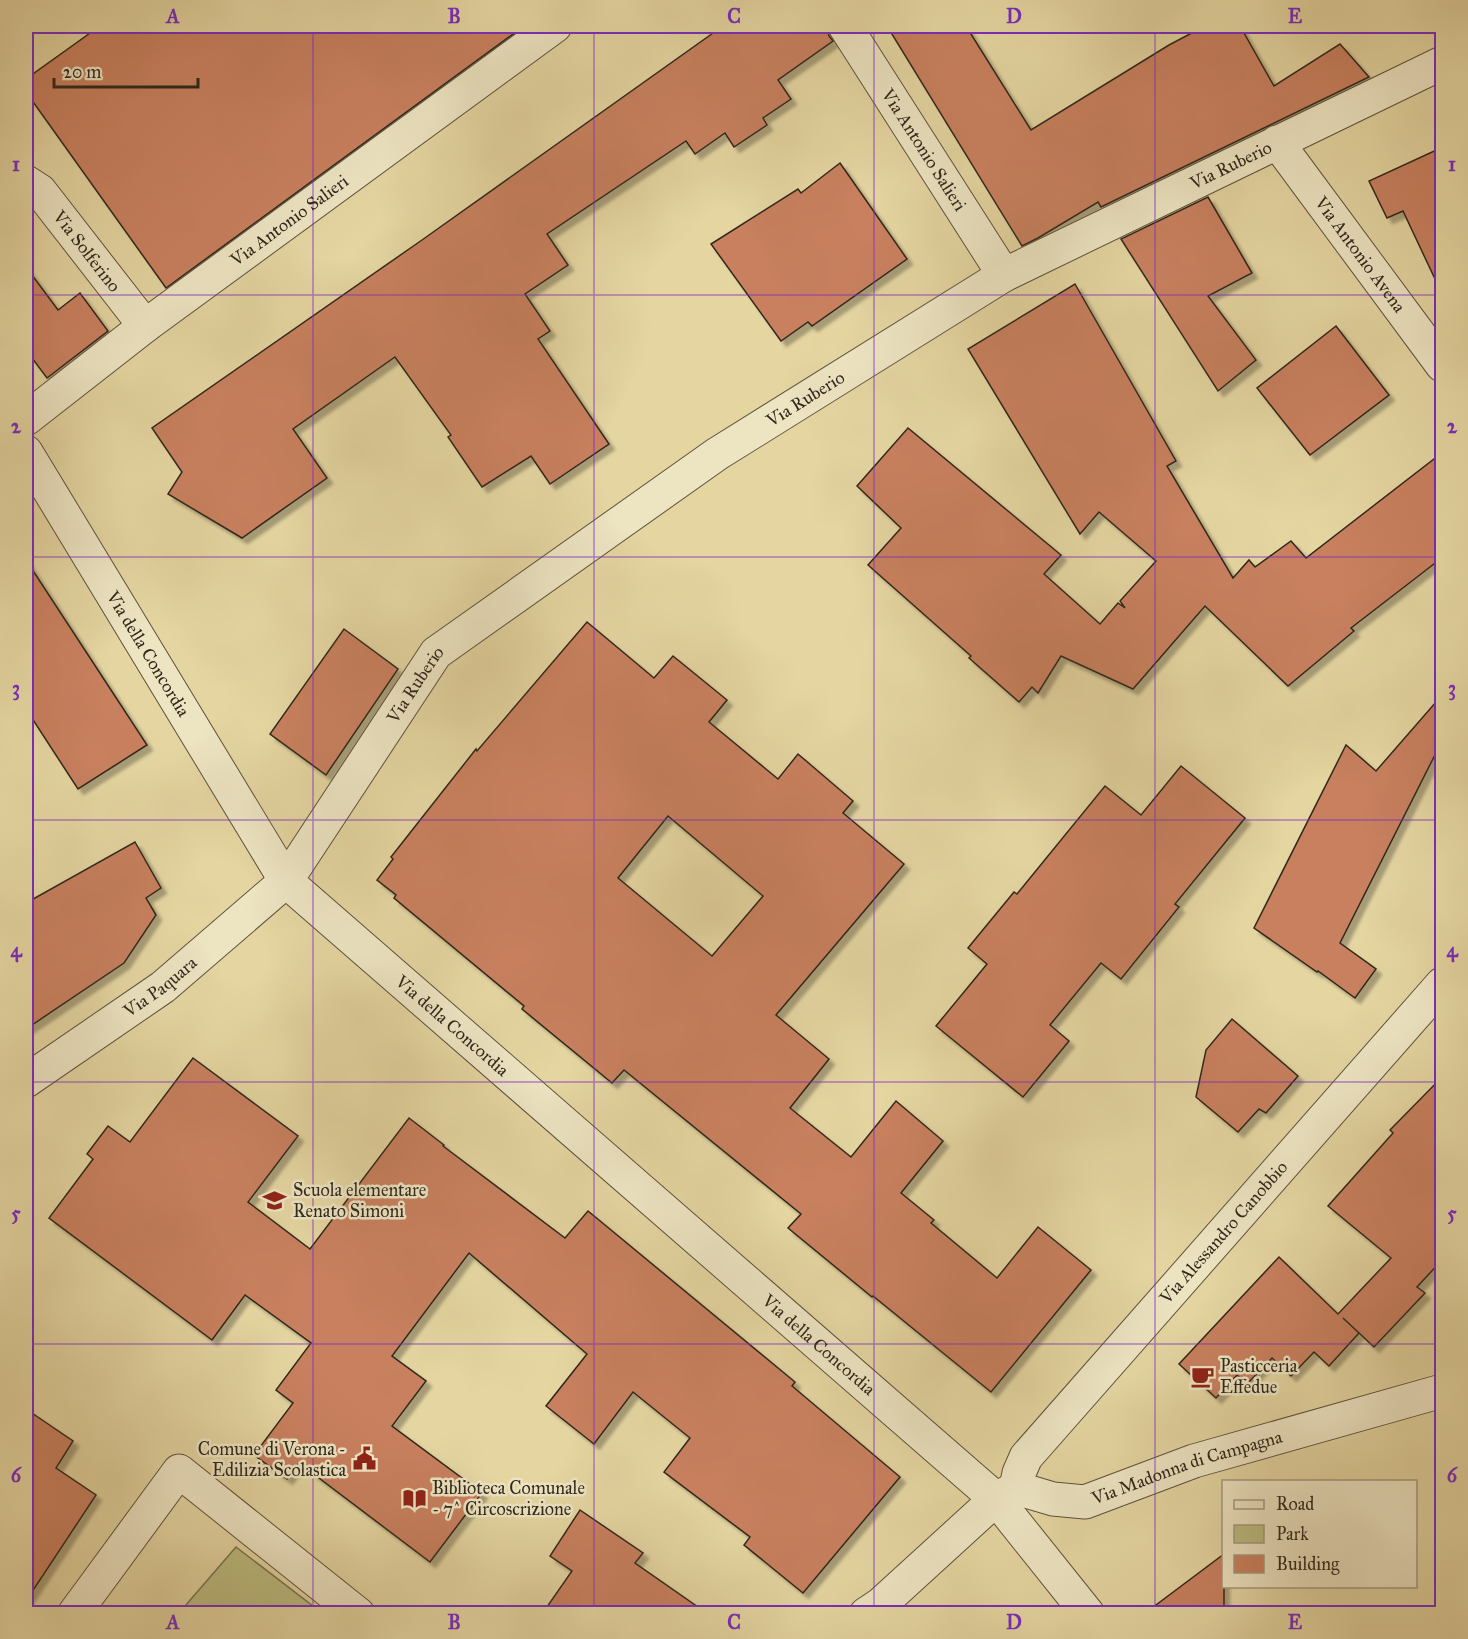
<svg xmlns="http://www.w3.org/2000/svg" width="1468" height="1639" font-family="'IM FELL Great Primer',serif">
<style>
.green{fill:#bcbb7f;stroke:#76724e;stroke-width:1.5}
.building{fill:#c8805e;stroke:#31281c;stroke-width:1.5;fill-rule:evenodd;filter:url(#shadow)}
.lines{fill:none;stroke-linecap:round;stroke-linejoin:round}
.minor-casing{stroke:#5e533d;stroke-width:35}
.minor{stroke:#ede4c2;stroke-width:33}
.grid{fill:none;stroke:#7b2cbf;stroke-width:1.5;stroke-opacity:0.55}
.labels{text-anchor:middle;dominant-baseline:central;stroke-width:5;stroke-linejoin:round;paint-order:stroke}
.street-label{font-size:18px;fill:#31281c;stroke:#ede4c2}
.poi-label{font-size:18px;fill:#31281c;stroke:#ede4c2;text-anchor:start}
.neatline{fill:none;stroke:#7b2cbf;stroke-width:2}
.grid-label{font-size:20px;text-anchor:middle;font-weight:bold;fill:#7b2cbf}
</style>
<defs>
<filter id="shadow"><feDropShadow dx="5.5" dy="5.5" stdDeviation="1.5" flood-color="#0004"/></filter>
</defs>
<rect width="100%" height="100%" fill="#e4d5a1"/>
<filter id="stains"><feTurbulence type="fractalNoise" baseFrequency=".00333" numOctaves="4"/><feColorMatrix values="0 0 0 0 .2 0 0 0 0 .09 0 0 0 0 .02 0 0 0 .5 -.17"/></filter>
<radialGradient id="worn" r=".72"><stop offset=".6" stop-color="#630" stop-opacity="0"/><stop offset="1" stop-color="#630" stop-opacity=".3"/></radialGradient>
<path class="green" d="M236,1547L322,1613H179Z"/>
<g class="building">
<path d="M100,26H524L166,288L26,92V79Z"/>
<path d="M723,26H826L829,36L833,41L778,80L791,99L763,118L767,125L734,147L725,133L695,154L686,141L547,234L568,265L525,294L550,331L538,339L609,444L550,484L531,456L482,487L448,437L451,435L395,357L293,429L327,478L242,538L168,494L182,472L152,428L422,240Z"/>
<path d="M887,26H966L1031,130L1169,45L1205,26H1240L1274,86L1340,44L1369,77L1101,207L1098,202L1038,238L1022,246Z"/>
<path d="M1443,147V296L1403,211L1387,218L1369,181Z"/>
<path d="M840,163L907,259L812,326L808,322L781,341L711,244L798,189L801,193Z"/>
<path d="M1208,197L1252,273L1208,296L1256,360L1218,391L1121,239Z"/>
<path d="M26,267L58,310L80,293L108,331L47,378L26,350Z"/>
<path d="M1075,284L1176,461L1167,466L1233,578L1249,560L1255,567L1291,541L1306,558L1443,452V557L1351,628L1354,631L1288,686L1205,606L1133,689L1061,656L1038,693L1032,687L1019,702L969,658L971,656L868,565L901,528L857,486L908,428L1061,555L1044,574L1100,624L1118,603L1125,608L1120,601L1156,561L1099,512L1080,534L968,349Z"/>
<path d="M1336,326L1389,395L1310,455L1257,388Z"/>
<path d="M26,560L147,745L78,789L26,709Z"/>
<path d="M587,622L654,678L673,656L727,700L709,722L778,779L798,754L853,801L843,813L904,864L776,1015L829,1059L790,1108L851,1157L896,1101L943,1141L901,1193L934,1220L931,1223L997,1278L1038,1227L1091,1270L991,1392L873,1296L872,1297L788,1228L801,1214L624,1070L612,1083L522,1009L524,1006L394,898L396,895L377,880L393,859L391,857L476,749L477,751ZM668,816L763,896L712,956L618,878Z"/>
<path d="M344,629L398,669L326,775L270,734Z"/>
<path d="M1443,694V739L1340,943L1376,969L1355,998L1318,971L1317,972L1254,928L1346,745L1376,771Z"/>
<path d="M1181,766L1245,818L1175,904L1179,907L1121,979L1101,963L1050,1025L1069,1041L1023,1097L936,1026L987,964L968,948L1014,892L1017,894L1105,786L1141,815Z"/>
<path d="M135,842L161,888L146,898L156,915L124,963L26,1029V903Z"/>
<path d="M1232,1019L1298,1076L1266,1113L1259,1109L1238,1132L1196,1097L1206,1050Z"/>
<path d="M193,1058L298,1136L248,1202L310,1249L409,1118L444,1145L443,1146L565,1238L588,1211L795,1382L792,1386L900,1477L803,1593L744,1545L750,1537L664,1472L690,1438L633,1392L594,1444L546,1406L587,1354L469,1253L392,1356L426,1381L392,1426L482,1493L430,1562L299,1463L287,1479L254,1455L293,1403L276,1390L311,1343L245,1295L212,1340L49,1218L93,1159L87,1154L108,1126L130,1142Z"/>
<path d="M1443,1076V1259L1417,1287L1425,1293L1374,1347L1343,1318L1359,1333L1329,1366L1314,1352L1291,1376L1272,1358L1247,1384L1237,1375L1216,1398L1179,1364L1279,1257L1338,1314L1391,1258L1328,1206L1393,1133L1390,1130Z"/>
<path d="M26,1409L73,1441L56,1468L96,1495L26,1601Z"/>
<path d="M580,1510L643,1553L635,1563L708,1614H542L572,1571L550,1556Z"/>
<path d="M1224,1554V1614H1144Z"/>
</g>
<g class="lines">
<defs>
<g id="minor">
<path id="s1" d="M845,26L1004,275"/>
<path id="s2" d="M1277,142L1442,365"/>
<path id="s3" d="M26,182L40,191L145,326"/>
<path id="s4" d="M26,419L145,326L555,26"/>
<path id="s5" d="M26,452L286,881L996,1499L1088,1614"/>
<path id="s6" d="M26,1081L163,987L286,881L436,653L717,454L1004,275L1442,63"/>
<path id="s7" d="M1016,1488L1019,1473L1026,1457L1442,984"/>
<path d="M74,1614L179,1471L358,1614"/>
<path id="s8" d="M866,1614L881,1604L996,1499L1016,1488L1053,1499L1085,1502L1194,1461L1442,1391"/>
</g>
</defs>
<use href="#minor" class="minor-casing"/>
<use href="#minor" class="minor"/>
</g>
<path class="grid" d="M313,26V1614M594,26V1614M874,26V1614M1155,26V1614M26,295H1442M26,557H1442M26,820H1442M26,1082H1442M26,1344H1442"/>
<defs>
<symbol id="school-bare" viewBox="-9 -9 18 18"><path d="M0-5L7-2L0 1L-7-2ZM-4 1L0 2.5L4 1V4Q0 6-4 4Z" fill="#8f2418" stroke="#ede4c2" stroke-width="2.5" paint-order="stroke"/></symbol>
<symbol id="cafe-bare" viewBox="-9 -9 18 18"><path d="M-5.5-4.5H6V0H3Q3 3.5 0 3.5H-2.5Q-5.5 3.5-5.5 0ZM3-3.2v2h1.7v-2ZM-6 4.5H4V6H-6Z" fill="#8f2418" stroke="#ede4c2" stroke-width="2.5" paint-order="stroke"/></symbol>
<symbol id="civic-bare" viewBox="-9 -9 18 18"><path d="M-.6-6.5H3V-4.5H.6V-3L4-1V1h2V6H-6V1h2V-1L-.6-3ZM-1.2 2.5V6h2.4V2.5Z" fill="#8f2418" stroke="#ede4c2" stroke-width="2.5" paint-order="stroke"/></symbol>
<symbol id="library-bare" viewBox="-9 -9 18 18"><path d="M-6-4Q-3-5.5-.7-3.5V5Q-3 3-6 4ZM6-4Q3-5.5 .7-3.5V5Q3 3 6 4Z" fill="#8f2418" stroke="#ede4c2" stroke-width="2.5" paint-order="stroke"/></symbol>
</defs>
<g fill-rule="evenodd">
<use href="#school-bare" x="258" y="1184" width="33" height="33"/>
<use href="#cafe-bare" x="1186" y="1360" width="33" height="33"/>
<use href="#civic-bare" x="348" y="1442" width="33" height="33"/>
<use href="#library-bare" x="398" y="1482" width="33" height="33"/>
</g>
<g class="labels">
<g class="street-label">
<text stroke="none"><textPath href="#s1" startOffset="147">Via Antonio Salieri</textPath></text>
<text stroke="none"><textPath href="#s6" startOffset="1536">Via Ruberio</textPath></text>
<text stroke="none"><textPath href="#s4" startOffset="330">Via Antonio Salieri</textPath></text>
<text stroke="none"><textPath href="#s3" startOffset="93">Via Solferino</textPath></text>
<text stroke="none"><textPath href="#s2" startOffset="140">Via Antonio Avena</textPath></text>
<text stroke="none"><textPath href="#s6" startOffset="1050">Via Ruberio</textPath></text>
<text stroke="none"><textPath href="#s5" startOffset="236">Via della Concordia</textPath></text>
<text stroke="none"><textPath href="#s6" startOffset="564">Via Ruberio</textPath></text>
<text stroke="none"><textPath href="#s6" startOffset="164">Via Paquara</textPath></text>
<text stroke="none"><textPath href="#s5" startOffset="722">Via della Concordia</textPath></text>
<text stroke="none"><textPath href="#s7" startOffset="332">Via Alessandro Canobbio</textPath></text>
<text stroke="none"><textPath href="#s5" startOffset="1208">Via della Concordia</textPath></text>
<text stroke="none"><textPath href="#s8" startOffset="375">Via Madonna di Campagna</textPath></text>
</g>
<g class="poi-label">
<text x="293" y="1190">Scuola elementare<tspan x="293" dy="21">Renato Simoni</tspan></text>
<text x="1220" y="1366">Pasticceria<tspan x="1220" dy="21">Effedue</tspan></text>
<text x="346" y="1449" text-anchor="end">Comune di Verona -<tspan x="346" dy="21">Edilizia Scolastica</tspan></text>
<text x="432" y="1488">Biblioteca Comunale<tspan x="432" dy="21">- 7^ Circoscrizione</tspan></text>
</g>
</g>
<rect width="1468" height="1639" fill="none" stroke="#e4d5a1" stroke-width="66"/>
<rect x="1222" y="1480" width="195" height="108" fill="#ede4c2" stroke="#a29980" stroke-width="1.5"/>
<rect x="1234" y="1500" width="30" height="9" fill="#ede4c2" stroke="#a29980" stroke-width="1.5"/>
<text x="1276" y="1510" font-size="18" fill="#31281c">Road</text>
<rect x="1234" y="1525" width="30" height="18" fill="#bcbb7f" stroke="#a29980" stroke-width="1.5"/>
<text x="1276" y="1540" font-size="18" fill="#31281c">Park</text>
<rect x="1234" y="1555" width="30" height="18" fill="#c8805e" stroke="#a29980" stroke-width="1.5"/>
<text x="1276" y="1570" font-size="18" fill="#31281c">Building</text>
<path d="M54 78v9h144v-9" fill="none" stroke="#31281c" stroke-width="3"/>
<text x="63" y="78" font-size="18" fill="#31281c" stroke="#ede4c2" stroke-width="4.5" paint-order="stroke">20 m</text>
<rect x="33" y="33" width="1402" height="1573" class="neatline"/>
<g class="grid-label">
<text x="173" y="23">A</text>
<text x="454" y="23">B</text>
<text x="734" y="23">C</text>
<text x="1014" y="23">D</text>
<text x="1295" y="23">E</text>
<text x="16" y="171">1</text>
<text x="1452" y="171">1</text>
<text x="16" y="433">2</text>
<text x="1452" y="433">2</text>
<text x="16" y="695">3</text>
<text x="1452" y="695">3</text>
<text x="16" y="957">4</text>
<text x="1452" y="957">4</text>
<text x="16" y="1220">5</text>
<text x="1452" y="1220">5</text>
<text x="16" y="1482">6</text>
<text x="1452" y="1482">6</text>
<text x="173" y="1629">A</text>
<text x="454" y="1629">B</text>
<text x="734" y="1629">C</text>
<text x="1014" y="1629">D</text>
<text x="1295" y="1629">E</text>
</g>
<rect width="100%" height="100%" filter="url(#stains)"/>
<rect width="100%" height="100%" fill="url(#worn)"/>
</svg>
